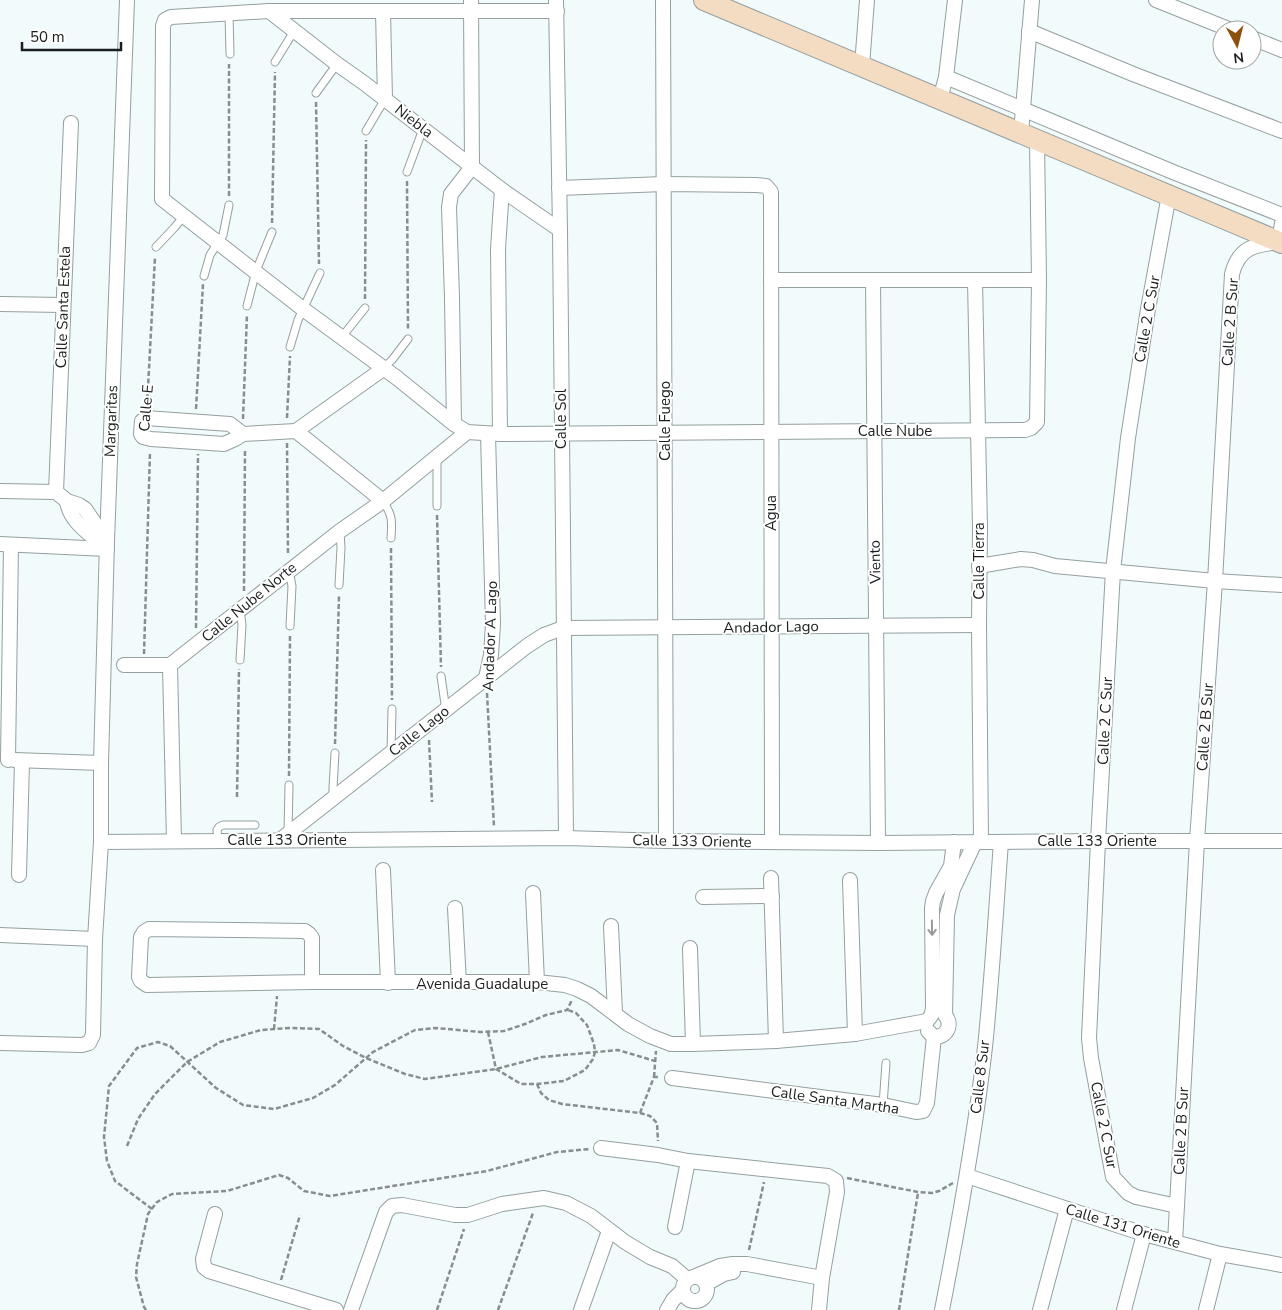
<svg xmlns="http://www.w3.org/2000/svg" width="1282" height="1310" font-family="'Nunito Sans',sans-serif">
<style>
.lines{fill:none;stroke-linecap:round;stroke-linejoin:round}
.service-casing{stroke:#969f9f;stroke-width:9}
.minor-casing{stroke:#969f9f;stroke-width:16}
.secondary-casing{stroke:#969f9f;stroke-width:22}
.path{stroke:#878e8e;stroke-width:2.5;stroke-dasharray:5 2.5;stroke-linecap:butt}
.service{stroke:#fff;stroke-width:7}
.minor{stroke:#fff;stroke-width:14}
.secondary{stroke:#f4dcc3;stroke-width:20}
.oneway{stroke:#989a9a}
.labels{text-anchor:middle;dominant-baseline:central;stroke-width:4;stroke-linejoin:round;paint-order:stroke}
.street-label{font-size:15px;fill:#1a1e1e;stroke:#fff}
</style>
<rect width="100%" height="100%" fill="#f1fbfb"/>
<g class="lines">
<defs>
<g id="service">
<path d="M229,14L230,54"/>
<path d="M275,62L294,31"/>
<path d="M316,93L337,64"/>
<path d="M366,131L385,99"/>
<path d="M407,172L423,129"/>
<path d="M156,247L174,228L184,216"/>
<path d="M204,276L210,255L223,235L229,205"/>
<path d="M247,306L256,271L272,232"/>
<path d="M341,338L365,308"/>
<path d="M290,347L298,320L320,273"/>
<path d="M383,368L392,360L408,339"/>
<path d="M437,456V506"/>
<path d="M383,501C393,516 392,521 391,538"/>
<path d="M289,571L292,586L290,626"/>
<path d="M339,585L341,548L340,531"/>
<path d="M240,660L242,625L240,610"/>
<path d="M441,676L445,704L448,708"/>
<path d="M391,752L392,709"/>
<path d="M333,798V788L335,753"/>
<path d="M288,833L289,785"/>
<path d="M218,841L217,830L219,827L223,825H255"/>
<path d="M883,1105L886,1063"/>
</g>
<g id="minor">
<path d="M556,0L560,230L566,838"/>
<path d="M663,0L666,841"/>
<path d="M1156,0L1231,30"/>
<path d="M269,11L337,64L364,83L502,190L560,230"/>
<path d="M383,11L385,99"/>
<path d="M557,11H269L171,17L165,20L163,26L162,199L303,309L397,378L454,424L467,432L500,434L1025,430L1031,428L1037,422L1039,280L1037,140"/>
<path d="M1029,31L1133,74L1282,131"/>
<path d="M1252,38L1282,50"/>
<path d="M862,66L867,0"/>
<path d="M946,77L1173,172L1282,215"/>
<path d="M940,99L946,77L955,0"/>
<path d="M1021,133L1032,0"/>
<path d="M559,188L664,184L756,185L766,186L771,192L772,842"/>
<path d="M1169,195L1148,309L1128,438L1113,571L1098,841L1089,1038L1091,1058L1113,1177L1128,1193L1136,1197L1177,1206"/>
<path d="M771,280H1039"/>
<path d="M873,280L878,843"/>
<path d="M975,280L980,528L979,625L981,842"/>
<path d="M0,304L63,305"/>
<path d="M454,424L452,298L449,207L451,194L472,167L471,0"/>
<path d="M296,431L383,501"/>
<path d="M296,431L383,369"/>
<path d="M243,434L230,424L146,418L142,421L141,434L143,437L151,439L224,444L235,439L243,434L296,431"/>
<path d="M500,434L498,249L500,218L502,190"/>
<path d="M0,491L56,492L67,501L79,505L85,509L107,541"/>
<path d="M56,492L71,123"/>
<path d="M67,501C69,521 90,534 105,547"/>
<path d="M0,544L107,549"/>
<path d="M979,566L1021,559L1033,560L1055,566L1215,581L1282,585"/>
<path d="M124,665H170"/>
<path d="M170,665L340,531L383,501L467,432"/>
<path d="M170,665L174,841"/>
<path d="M486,678L491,655L493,624L488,434"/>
<path d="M8,760L11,545"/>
<path d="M14,760L101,763"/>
<path d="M280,840L527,646L544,635L563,628L979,625"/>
<path d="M101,842L566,838L666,841L878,843L1098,841H1282"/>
<path d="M383,870L388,983"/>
<path d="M19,875L22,761"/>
<path d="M771,878L776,1041"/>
<path d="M850,880L855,1034"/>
<path d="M533,893L537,982"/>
<path d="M703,897L772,896"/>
<path d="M455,908L459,983"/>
<path d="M611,926L615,1013"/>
<path d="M0,935L95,939"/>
<path d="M690,948L693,1044"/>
<path d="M312,982V938L309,934L305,931L149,929L144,932L141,937L139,977L141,981L147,985L312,982H537L565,985L577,989L591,996L628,1024L650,1036L671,1044H693L776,1041L855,1034L927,1021"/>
<path d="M927,1021L931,1016L933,1009L932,908L933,901L936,893L951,866L954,842"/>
<path d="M928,1031L934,1037C947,1037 953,1025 945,1015L947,915L953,889L975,842"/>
<path d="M0,1043L82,1045L89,1043L93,1035L95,939L101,842V763L107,541L127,0"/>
<path d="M672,1078L883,1105L916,1112L923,1111L927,1103L934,1037"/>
<path d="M601,1148L658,1155L688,1161L828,1176L836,1181L837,1192L822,1278L819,1310"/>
<path d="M967,1176L1144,1234L1220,1254L1282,1265"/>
<path d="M215,1214L203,1259L204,1267L209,1271L336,1310"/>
<path d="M675,1227L688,1161"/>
<path d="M1175,1242L1197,841L1215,581L1232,274C1239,247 1254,245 1279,242L1282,223"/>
<path d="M696,1276L720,1266L733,1264H747L822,1278"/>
<circle cx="695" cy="1289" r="12"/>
<path d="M706,1284L724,1274L733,1272"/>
<path d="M351,1310L386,1212L392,1206L402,1205L455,1215H468L502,1204L544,1198L566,1203L591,1216L625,1242L650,1257L672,1266L687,1279"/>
<path d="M581,1310L609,1231"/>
<path d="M667,1310L673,1300L682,1291"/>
<path d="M942,1310C959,1223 975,1135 985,1047C992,979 996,910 1001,842"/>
<path d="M1040,1310L1067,1209"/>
<path d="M1124,1310L1144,1234"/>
<path d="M1206,1310L1220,1254"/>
</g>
<path id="secondary" d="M704,0L1282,243"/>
</defs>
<use href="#service" class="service-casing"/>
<use href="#minor" class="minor-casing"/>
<use href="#secondary" class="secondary-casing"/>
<g class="path">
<path d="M316,102L319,264"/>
<path d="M407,181L408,330"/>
<path d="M229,196V64"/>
<path d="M272,223L275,72"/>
<path d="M365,299L366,140"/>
<path d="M147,406L155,257"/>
<path d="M196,409L203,284"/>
<path d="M287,418L290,356"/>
<path d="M243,419L247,314"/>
<path d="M287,443L288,555"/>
<path d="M437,515L441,667"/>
<path d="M391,548L392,700"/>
<path d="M244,591L245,449"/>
<path d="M196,628L198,454"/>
<path d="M144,654L150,452"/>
<path d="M487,693L494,827"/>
<path d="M429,740L432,802"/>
<path d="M335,744L339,595"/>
<path d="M289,776L290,636"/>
<path d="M237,797L239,669"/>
<path d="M274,1029L277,996"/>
<path d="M488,1032L496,1069L521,1084H537L564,1081L585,1070L593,1059L595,1052L594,1044L587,1025L576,1013L568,1010"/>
<path d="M654,1077L656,1051"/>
<path d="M537,1084L541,1093L549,1100L562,1104L640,1113L650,1116L657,1123L658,1141"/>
<path d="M640,1113L654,1077H659"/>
<path d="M127,1146L138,1119L155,1094L187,1062L220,1042L261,1030L290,1028L319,1029L343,1046L366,1058L405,1074L425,1079L496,1069L542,1057L618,1050L655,1061"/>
<path d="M847,1178L918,1192L932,1193L939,1191L953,1183"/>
<path d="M152,1209L115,1181L107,1161L104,1137L109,1086L137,1048L158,1042L170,1046L216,1088L243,1105L274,1109L313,1098L335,1085L373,1052L415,1030L436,1028L480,1032L504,1031L525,1024L546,1015L567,1010L572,1000"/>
<path d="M749,1250L764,1182"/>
<path d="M281,1280L300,1215"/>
<path d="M146,1310L144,1307L136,1277L137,1264L148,1214L157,1202L172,1194L227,1191L279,1175L288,1178L304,1191L330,1196L487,1171L557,1152L590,1149"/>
<path d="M437,1310L464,1229"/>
<path d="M498,1310L533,1213"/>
<path d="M899,1310L918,1193"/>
</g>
<use href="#service" class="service"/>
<use href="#minor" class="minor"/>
<use href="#secondary" class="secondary"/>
</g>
<defs><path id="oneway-shaft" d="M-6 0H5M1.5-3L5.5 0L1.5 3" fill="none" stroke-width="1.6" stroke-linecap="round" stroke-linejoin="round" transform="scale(1.25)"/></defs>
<use class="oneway" href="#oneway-shaft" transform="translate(932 928) rotate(89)"/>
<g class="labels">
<g class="street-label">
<text transform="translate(414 121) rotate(38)">Niebla</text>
<text transform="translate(63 307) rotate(-88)">Calle Santa Estela</text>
<text transform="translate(1147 319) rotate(-80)">Calle 2 C Sur</text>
<text transform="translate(1230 322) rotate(-86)">Calle 2 B Sur</text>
<text transform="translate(146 408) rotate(-85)">Calle E</text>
<text transform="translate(561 419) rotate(-90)">Calle Sol</text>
<text transform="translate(111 421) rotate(-88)">Margaritas</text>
<text transform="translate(665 421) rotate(-90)">Calle Fuego</text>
<text x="895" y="431">Calle Nube</text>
<text transform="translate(771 513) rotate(-90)">Agua</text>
<text transform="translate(979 561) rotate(-90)">Calle Tierra</text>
<text transform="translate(875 562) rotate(-91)">Viento</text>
<text transform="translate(249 602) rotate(-39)">Calle Nube Norte</text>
<text transform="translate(771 627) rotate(-1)">Andador Lago</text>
<text transform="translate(490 636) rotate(-88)">Andador A Lago</text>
<text transform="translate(1105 721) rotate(-87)">Calle 2 C Sur</text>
<text transform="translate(1205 727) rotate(-86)">Calle 2 B Sur</text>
<text transform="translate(419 731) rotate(-38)">Calle Lago</text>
<text x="287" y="840">Calle 133 Oriente</text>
<text transform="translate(692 841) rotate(1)">Calle 133 Oriente</text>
<text x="1097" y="841">Calle 133 Oriente</text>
<text x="482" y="984">Avenida Guadalupe</text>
<text transform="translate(980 1077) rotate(-83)">Calle 8 Sur</text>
<text transform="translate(835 1100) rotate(8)">Calle Santa Martha</text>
<text transform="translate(1104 1125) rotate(79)">Calle 2 C Sur</text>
<text transform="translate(1181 1131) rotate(-87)">Calle 2 B Sur</text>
<text transform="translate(1123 1226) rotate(17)">Calle 131 Oriente</text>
</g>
</g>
<g transform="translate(1237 45) rotate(173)"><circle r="24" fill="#ffffff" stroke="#a3a5a5"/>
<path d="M0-4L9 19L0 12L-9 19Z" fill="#8c520d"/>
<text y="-8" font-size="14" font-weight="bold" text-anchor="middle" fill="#1a1e1e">N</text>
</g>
<path d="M22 42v8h99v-8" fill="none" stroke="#1a1e1e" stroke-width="2.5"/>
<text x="30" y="42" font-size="15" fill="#1a1e1e" stroke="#ffffff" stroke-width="4" paint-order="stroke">50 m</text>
</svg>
